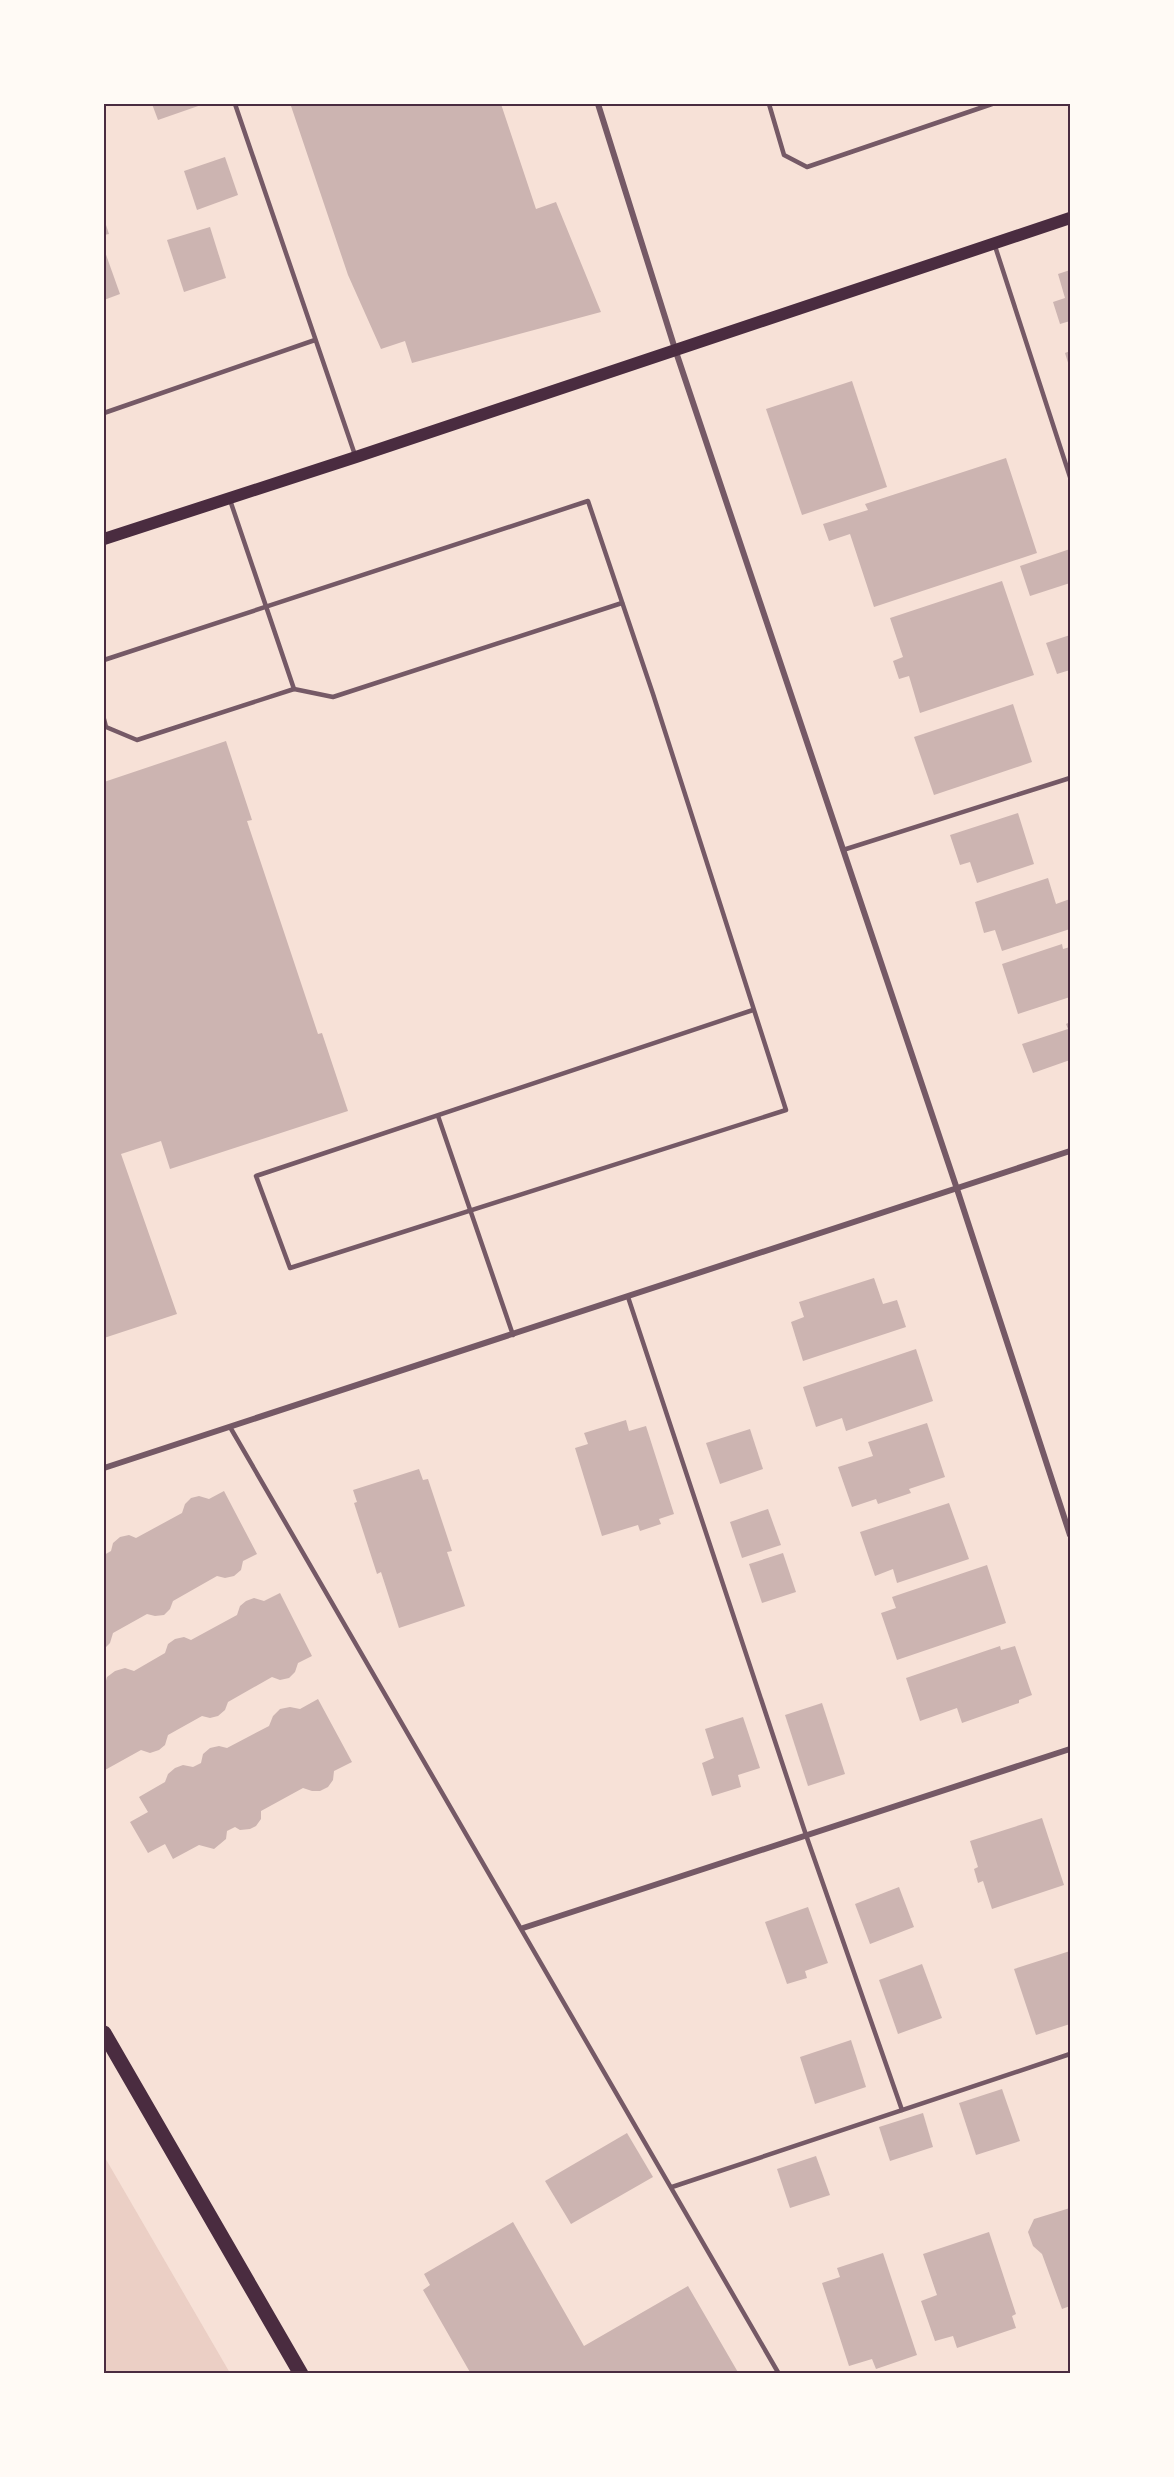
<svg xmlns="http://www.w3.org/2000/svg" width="1174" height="2477" font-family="Karla,sans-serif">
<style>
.green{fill:#ebcfc5}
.building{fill:#ccb4b1}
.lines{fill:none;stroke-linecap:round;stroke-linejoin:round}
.service{stroke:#755966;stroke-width:4.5}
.minor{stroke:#755966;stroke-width:6}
.secondary{stroke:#4a2c40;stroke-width:12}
.primary{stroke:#4a2c40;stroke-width:15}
.neatline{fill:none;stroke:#4a2c40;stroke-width:2}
</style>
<rect width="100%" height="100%" fill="#f7e1d7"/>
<path class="green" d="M104,2156L230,2373H104Z"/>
<g class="building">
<path d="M152,104H204L158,120Z"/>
<path d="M298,104H501L536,209L556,202L601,312L412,363L405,341L381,349L348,275L291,106Z"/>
<path d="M225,157L238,195L197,210L184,171Z"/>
<path d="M104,219L109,234L104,235Z"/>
<path d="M210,227L226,278L184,292L167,240Z"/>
<path d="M104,249L120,294L104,300Z"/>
<path d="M1070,270V321L1060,324L1053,302L1065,298L1058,274Z"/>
<path d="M1070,351V369L1065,353Z"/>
<path d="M852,381L887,487L802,515L766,409Z"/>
<path d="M1006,458L1037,553L874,607L850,534L829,541L823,524L868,510L865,504Z"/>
<path d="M1070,549V583L1030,596L1020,566Z"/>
<path d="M1002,581L1034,675L920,713L909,676L899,679L893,661L903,657L890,618Z"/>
<path d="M1070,635V670L1057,674L1046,643Z"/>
<path d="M1013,704L1032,762L934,795L914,737Z"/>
<path d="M226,741L252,820L247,821L318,1034L322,1033L348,1111L170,1169L161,1141L121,1154L177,1314L104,1338V782Z"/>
<path d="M1018,813L1034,864L977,883L970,862L960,865L950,835Z"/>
<path d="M1048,878L1056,904L1070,899V929L1002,951L995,930L984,933L975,902Z"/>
<path d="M1062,944L1063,949L1070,947V997L1018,1014L1002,964Z"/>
<path d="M1070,1022V1060L1033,1073L1022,1044L1068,1029L1066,1024Z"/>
<path d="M874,1278L883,1304L897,1300L906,1327L803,1361L791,1322L804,1317L799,1302Z"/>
<path d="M916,1349L933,1401L846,1431L842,1418L816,1427L803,1387Z"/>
<path d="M626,1420L629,1431L646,1426L674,1514L659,1519L661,1524L640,1531L638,1525L602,1536L575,1448L588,1444L584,1433Z"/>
<path d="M927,1423L945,1477L909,1489L911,1493L878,1504L876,1499L852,1507L838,1467L873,1456L868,1442Z"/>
<path d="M750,1429L763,1469L720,1484L706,1443Z"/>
<path d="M419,1469L423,1480L428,1479L452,1551L447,1552L465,1606L399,1628L381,1572L377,1574L354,1503L357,1502L353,1490Z"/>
<path d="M224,1491L257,1554L243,1561L241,1570L234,1576L225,1578L217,1576L173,1601L170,1609L164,1615L155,1616L147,1614L113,1633L110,1643L104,1649V1555L111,1551L113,1543L120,1537L129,1535L136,1538L182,1513L185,1504L191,1498L199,1496L209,1499Z"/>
<path d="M949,1503L969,1559L897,1583L893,1569L875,1576L860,1532Z"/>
<path d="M768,1509L781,1545L742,1558L730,1522Z"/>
<path d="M783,1553L796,1592L762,1603L749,1564Z"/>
<path d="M987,1565L1006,1623L897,1660L881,1613L896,1608L892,1597Z"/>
<path d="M280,1593L312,1656L298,1663L295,1672L289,1678L280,1680L272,1677L228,1702L225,1710L218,1716L210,1718L202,1716L168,1735L165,1745L159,1750L150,1753L141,1750L105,1770L104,1688L107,1677L115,1671L125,1668L134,1671L165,1653L168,1644L175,1639L184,1637L191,1640L237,1615L240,1606L246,1601L254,1598L264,1601Z"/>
<path d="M1000,1646L1001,1650L1015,1646L1032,1695L1019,1700V1703L962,1723L957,1708L920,1721L906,1678Z"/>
<path d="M318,1699L352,1762L334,1771L333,1780L328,1787L320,1791H312L303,1788L261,1811V1819L256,1826L250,1829L240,1830L235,1827L227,1831L226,1839L214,1849L199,1845L173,1859L165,1844L148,1853L130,1822L148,1812L139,1797L165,1782L168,1774L175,1768L183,1765L193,1767L201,1763L203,1754L210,1748L219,1746L227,1748L269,1726L273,1716L280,1709L290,1707L300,1709Z"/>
<path d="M822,1703L845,1774L808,1786L785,1715Z"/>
<path d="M743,1717L760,1768L738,1775L741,1787L712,1796L702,1763L714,1758L705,1729Z"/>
<path d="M1042,1818L1064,1885L992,1909L983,1881L978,1883L974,1869L978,1867L970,1841Z"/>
<path d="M899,1887L914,1927L870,1944L855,1904Z"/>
<path d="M808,1907L828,1963L805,1971L807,1978L787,1984L765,1922Z"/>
<path d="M1070,1951V2024L1036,2035L1014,1969Z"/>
<path d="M922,1964L942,2018L898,2034L879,1980Z"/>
<path d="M851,2040L866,2087L815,2104L800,2057Z"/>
<path d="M1002,2089L1020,2141L976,2155L959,2103Z"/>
<path d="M923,2113L933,2147L890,2161L879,2127Z"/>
<path d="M627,2133L653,2177L571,2224L545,2181Z"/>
<path d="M816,2156L830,2195L790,2208L777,2169Z"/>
<path d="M1070,2208V2306L1062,2309L1042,2254L1033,2246L1028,2232L1034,2219Z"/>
<path d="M513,2222L584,2346L688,2286L739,2374H471L423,2290L430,2285L424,2274Z"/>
<path d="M989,2232L1016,2314L1012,2316L1016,2328L957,2348L953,2336L935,2341L921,2301L937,2295L923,2254Z"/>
<path d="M883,2253L917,2355L876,2369L872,2359L849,2366L822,2283L840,2277L837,2268Z"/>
</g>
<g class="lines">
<g class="service">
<path d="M235,104L355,455"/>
<path d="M769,104L784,155L807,167L992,104"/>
<path d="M994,243L1070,477"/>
<path d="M104,413L315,340"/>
<path d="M230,500L294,689"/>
<path d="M104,660L588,501L653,694L786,1110L290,1268L256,1176L753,1010"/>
<path d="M104,719L106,727L137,740L294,689L333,697L622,603"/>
<path d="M843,850L1070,778"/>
<path d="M438,1116L513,1335"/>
<path d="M628,1297L806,1835L902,2110"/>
<path d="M230,1427L779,2374"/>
<path d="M672,2187L1070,2054"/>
</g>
<g class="minor">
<path d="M598,104L675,349L957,1189L1070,1535"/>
<path d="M104,1468L1070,1151"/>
<path d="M523,1928L1070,1749"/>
</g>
<path class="secondary" d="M104,539L356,457L1070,218"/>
<path class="primary" d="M104,2033L301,2374"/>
</g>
<rect width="1174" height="2477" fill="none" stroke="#fffaf5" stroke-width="210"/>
<rect x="105" y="105" width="964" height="2267" class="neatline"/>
</svg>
